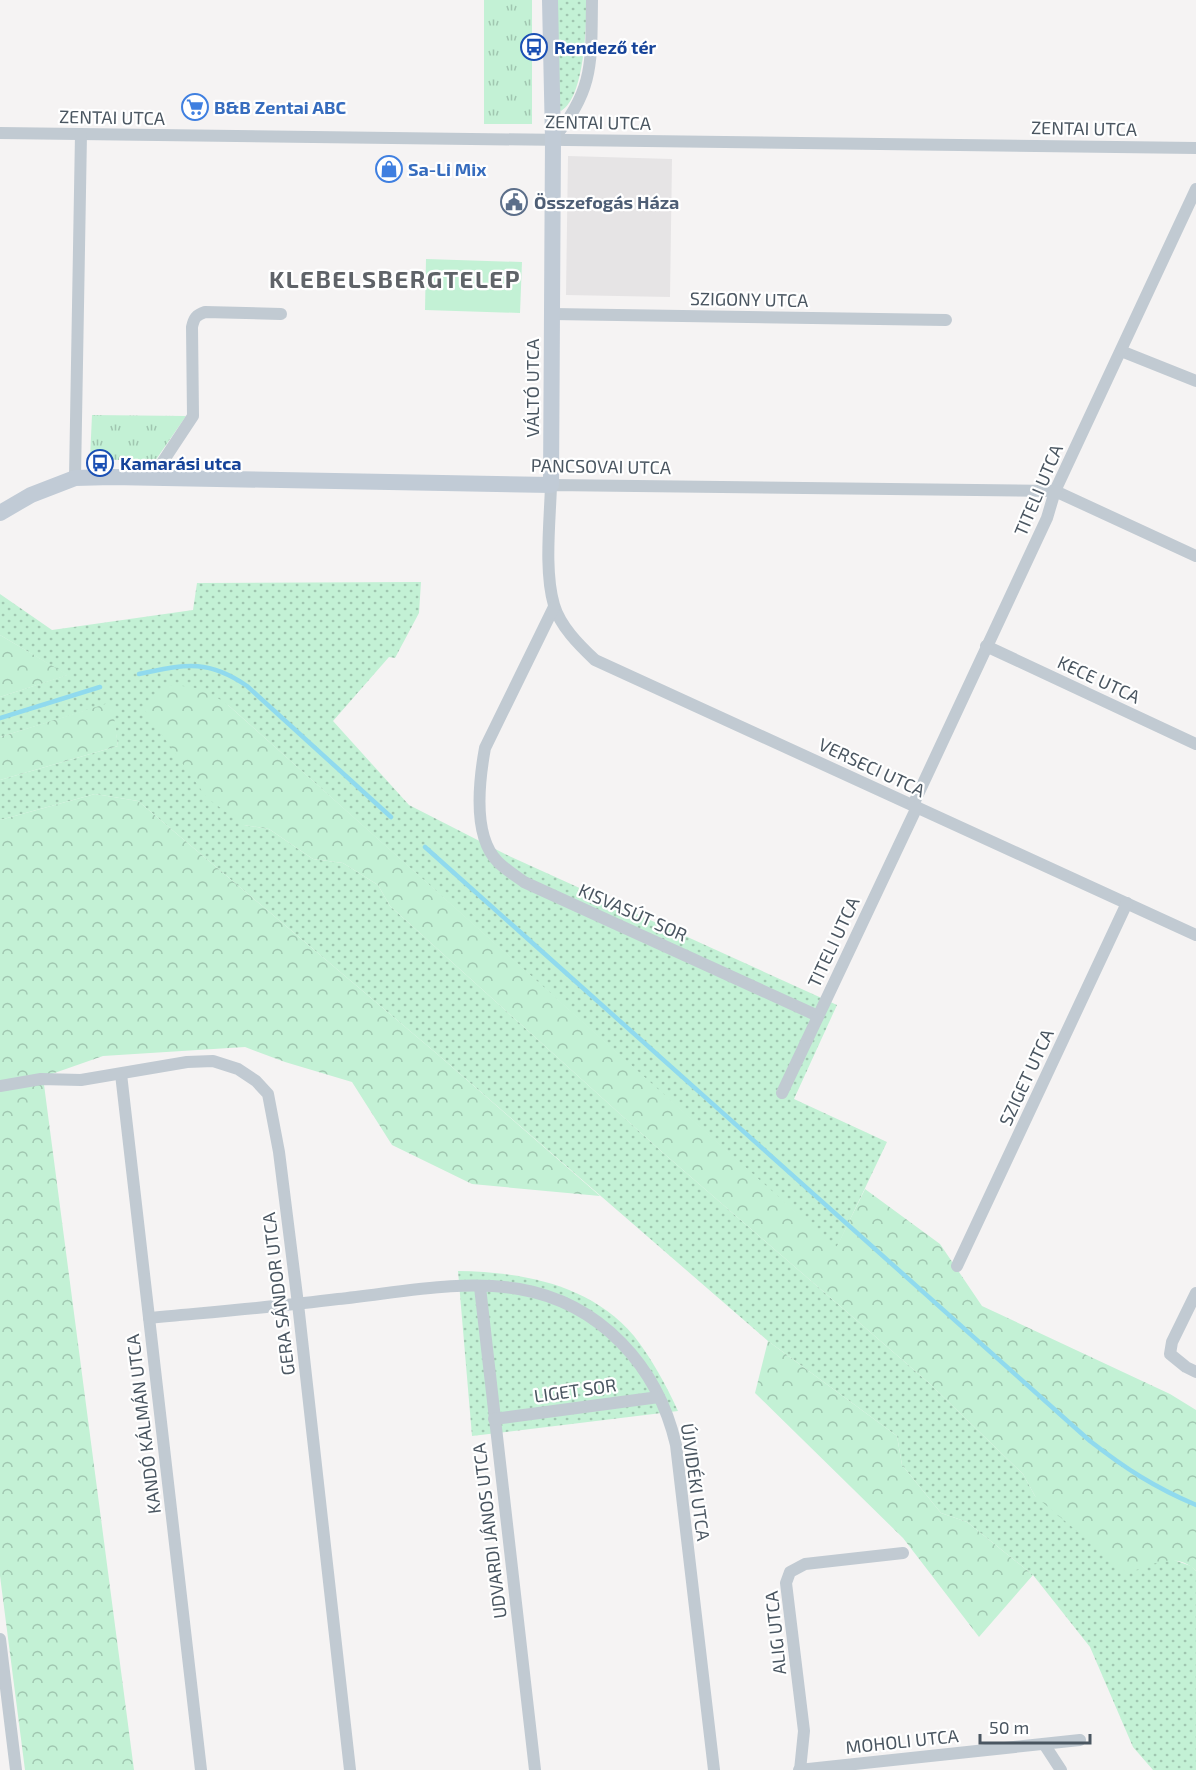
<svg xmlns="http://www.w3.org/2000/svg" width="1196" height="1770" font-family="'Exo 2',sans-serif">
<style>
.education{fill:#e6e4e5}
.grass{fill:url(#grass-dots)}
.forest{fill:url(#forest-crowns)}
.park{fill:url(#park-tufts)}
.garden{fill:#c3f1d5}
.lines{fill:none;stroke-linecap:round;stroke-linejoin:round}
.stream{stroke:#90daee;stroke-width:4.5}
.street{stroke:#c1cad2;stroke-width:12}
.secondary{stroke:#c1cbd6;stroke-width:16}
.labels{text-anchor:middle;dominant-baseline:central;stroke-width:4.5;stroke-linejoin:round;paint-order:stroke}
.transit-label{font-size:18px;font-weight:bold;fill:#164399;stroke:#fff;text-anchor:start}
.shop-label{font-size:18px;font-weight:bold;fill:#366cbe;stroke:#fff;text-anchor:start}
.street-label{font-size:18px;fill:#4a5661;stroke:#fff}
.service-label{font-size:18px;font-weight:bold;fill:#4e5e75;stroke:#fff;text-anchor:start}
.district-label{font-size:24px;font-weight:bold;letter-spacing:1.5px;fill:#5f6368;stroke:#fff}
</style>
<defs>
<pattern id="grass-dots" width="8" height="8" patternUnits="userSpaceOnUse" patternTransform="scale(1.5)"><rect width="8" height="8" fill="#c3f1d5"/><path d="M2 2h.1M6 6h.1" fill="none" stroke="#a0c6b0" stroke-width="1.8" stroke-linecap="round"/></pattern>
<pattern id="forest-crowns" width="20" height="18" patternUnits="userSpaceOnUse" patternTransform="scale(1.5)"><rect width="20" height="18" fill="#c3f1d5"/><path d="M2 6a3 3 0 1 1 6 0M12 15a3 3 0 1 1 6 0" fill="none" stroke="#a0c6b0"/></pattern>
<pattern id="park-tufts" width="24" height="20" patternUnits="userSpaceOnUse" patternTransform="scale(1.5)"><rect width="24" height="20" fill="#c3f1d5"/><path d="M3 7l-1-3M5 7V3M7 7l1-3M15 17l-1-3M17 17v-4M19 17l1-3" fill="none" stroke="#a0c6b0"/></pattern>
</defs>
<rect width="100%" height="100%" fill="#f5f3f3"/>
<path class="education" d="M568,156L672,159L670,297L566,295Z"/>
<g class="grass">
<path d="M555,0H587C586,26 585,97 561,111L559,109Z"/>
<path d="M421,582L419,613L395,658L389,657L333,721L409,805L507,855L837,1005L794,1099L887,1142L836,1249L228,705L244,825L269,829L313,859L343,863L378,885L390,906L661,1151L929,1383L1023,1474L1035,1496L1171,1559L1191,1566L1196,1571V1770H1153L1133,1747L1090,1647L1033,1575L967,1522L941,1513L902,1465L897,1436L768,1341L436,1053L138,801L95,794L0,820V780L118,746L111,703L0,737V697L67,675L0,635V594L52,630L193,610L197,583Z"/>
<path d="M458,1271C522,1272 590,1284 634,1336C652,1359 666,1385 678,1411L472,1436Z"/>
</g>
<g class="forest">
<path d="M0,635L68,675L0,697Z"/>
<path d="M166,685C194,686 204,688 228,705L836,1248L865,1189L940,1244L982,1306L1170,1394L1196,1410V1571C1175,1550 1151,1566 1127,1573L1035,1496L1023,1474L929,1383L661,1151L390,906L378,885L343,863L313,859L269,829L244,825L207,798L143,708Z"/>
<path d="M112,702L118,746L0,780V737Z"/>
<path d="M95,794L138,801L436,1053L600,1196L472,1184L392,1145L352,1082L285,1062L245,1047L103,1056L43,1077L134,1770H25L0,1576V820Z"/>
<path d="M768,1341L897,1436L902,1465L941,1513L967,1522L1033,1575L979,1637L903,1538L755,1393Z"/>
</g>
<g class="park">
<rect x="484" y="0" width="48" height="124"/>
<path d="M92,415L186,416L155,461L90,459Z"/>
</g>
<path class="garden" d="M426,259L522,262L520,313L425,310Z"/>
<g class="lines">
<g class="stream">
<path d="M139,674C184,665 206,658 247,686L391,817"/>
<path d="M0,718L100,687"/>
<path d="M425,847L1090,1441C1126,1469 1154,1487 1196,1505"/>
</g>
<g class="street">
<path d="M0,133L1196,148"/>
<path d="M553,139C595,90 591,61 592,0"/>
<path d="M552,314L946,320"/>
<path d="M1121,351L1196,381"/>
<path d="M75,478L81,134"/>
<path d="M152,478L193,416L192,327C194,318 196,315 205,312L281,314"/>
<path d="M1196,556L1055,491L551,485C550,521 544,571 554,605C560,626 579,645 595,660L1196,935"/>
<path d="M554,607L485,748C479,781 472,836 498,862C506,870 516,876 524,882L818,1016"/>
<path d="M986,646L1196,744"/>
<path d="M913,805L1047,518L1055,491L1196,189"/>
<path d="M121,1074L201,1770"/>
<path d="M0,1086L41,1079L81,1080L187,1062L213,1061L238,1069L256,1081L268,1094L279,1152L298,1304L350,1770"/>
<path d="M782,1093L917,807"/>
<path d="M957,1266L1127,903"/>
<path d="M480,1287L535,1770"/>
<path d="M1196,1293L1172,1342L1170,1354L1186,1367L1196,1372"/>
<path d="M149,1318C212,1312 275,1307 338,1299C397,1293 460,1279 519,1289C601,1303 658,1367 676,1445L714,1770"/>
<path d="M494,1419L659,1397"/>
<path d="M0,1639L16,1770"/>
<path d="M1044,1744L1061,1770"/>
<path d="M799,1770L1080,1740"/>
<path d="M800,1770L804,1731L786,1583L790,1572L805,1564L903,1553"/>
</g>
<path class="secondary" d="M0,513L31,495L75,478L112,477L551,485L553,139L550,0"/>
</g>
<defs>
<symbol id="bus-ring" viewBox="-11 -11 22 22"><circle r="9.5" fill="#fff" stroke="#1a4fb4" stroke-width="1.5"/><path d="M-5-6H5V4H4V6H2V4H-2V6H-4V4H-5ZM-3.5-4V0h7V-4ZM-3.5 1.2v1.5H-2V1.2ZM2 1.2v1.5H3.5V1.2Z" fill="#1a4fb4"/></symbol>
<symbol id="supermarket-ring" viewBox="-11 -11 22 22"><circle r="9.5" fill="#fff" stroke="#3f7fe0" stroke-width="1.5"/><path d="M-6-5.5h2.5l.6 2H6L4.5 2H-2.5L-4.4-4H-6ZM-1.5 3.2a1.3 1.3 0 1 0 .1 0ZM3 3.2a1.3 1.3 0 1 0 .1 0Z" fill="#3f7fe0"/></symbol>
<symbol id="shop-ring" viewBox="-11 -11 22 22"><circle r="9.5" fill="#fff" stroke="#3f7fe0" stroke-width="1.5"/><path d="M-5-2.5h2.3a2.7 3.5 0 0 1 5.4 0H5L5.5 6h-11ZM-1.5-2.5h3a1.5 2.3 0 0 0-3 0Z" fill="#3f7fe0"/></symbol>
<symbol id="civic-ring" viewBox="-11 -11 22 22"><circle r="9.5" fill="#fff" stroke="#5c6f8a" stroke-width="1.5"/><path d="M-.6-6.5H3V-4.5H.6V-3L4-1V1h2V6H-6V1h2V-1L-.6-3ZM-1.2 2.5V6h2.4V2.5Z" fill="#5c6f8a"/></symbol>
</defs>
<g fill-rule="evenodd">
<use href="#bus-ring" x="519" y="32" width="30" height="30"/>
<use href="#supermarket-ring" x="180" y="92" width="30" height="30"/>
<use href="#shop-ring" x="374" y="154" width="30" height="30"/>
<use href="#civic-ring" x="499" y="187" width="30" height="30"/>
<use href="#bus-ring" x="85" y="448" width="30" height="30"/>
</g>
<g class="labels">
<g class="transit-label">
<text x="554" y="47">Rendező tér</text>
<text x="120" y="463">Kamarási utca</text>
</g>
<g class="shop-label">
<text x="214" y="107">B&amp;B Zentai ABC</text>
<text x="408" y="169">Sa-Li Mix</text>
</g>
<g class="street-label">
<text transform="translate(112 117) rotate(1)">ZENTAI UTCA</text>
<text transform="translate(598 122) rotate(1)">ZENTAI UTCA</text>
<text transform="translate(1084 128) rotate(1)">ZENTAI UTCA</text>
<text transform="translate(749 299) rotate(1)">SZIGONY UTCA</text>
<text transform="translate(532 388) rotate(-90)">VÁLTÓ UTCA</text>
<text transform="translate(601 466) rotate(1)">PANCSOVAI UTCA</text>
<text transform="translate(1038 490) rotate(-67)">TITELI UTCA</text>
<text transform="translate(1099 679) rotate(25)">KECE UTCA</text>
<text transform="translate(872 767) rotate(25)">VERSECI UTCA</text>
<text transform="translate(633 912) rotate(24)">KISVASÚT SOR</text>
<text transform="translate(833 942) rotate(-65)">TITELI UTCA</text>
<text transform="translate(1026 1077) rotate(-65)">SZIGET UTCA</text>
<text transform="translate(278 1294) rotate(-97)">GERA SÁNDOR UTCA</text>
<text transform="translate(575 1390) rotate(-8)">LIGET SOR</text>
<text transform="translate(143 1424) rotate(-97)">KANDÓ KÁLMÁN UTCA</text>
<text transform="translate(696 1482) rotate(82)">ÚJVIDÉKI UTCA</text>
<text transform="translate(489 1531) rotate(-97)">UDVARDI JÁNOS UTCA</text>
<text transform="translate(775 1633) rotate(-96)">ALIG UTCA</text>
<text transform="translate(902 1741) rotate(-6)">MOHOLI UTCA</text>
</g>
<g class="service-label">
<text x="534" y="202">Összefogás Háza</text>
</g>
<g class="district-label">
<text x="395" y="278">KLEBELSBERGTELEP</text>
</g>
</g>
<path d="M980 1734v9h110v-9" fill="none" stroke="#4a5661" stroke-width="3"/>
<text x="989" y="1734" font-size="18" fill="#4a5661" stroke="#ffffff" stroke-width="4.5" paint-order="stroke">50 m</text>
</svg>
